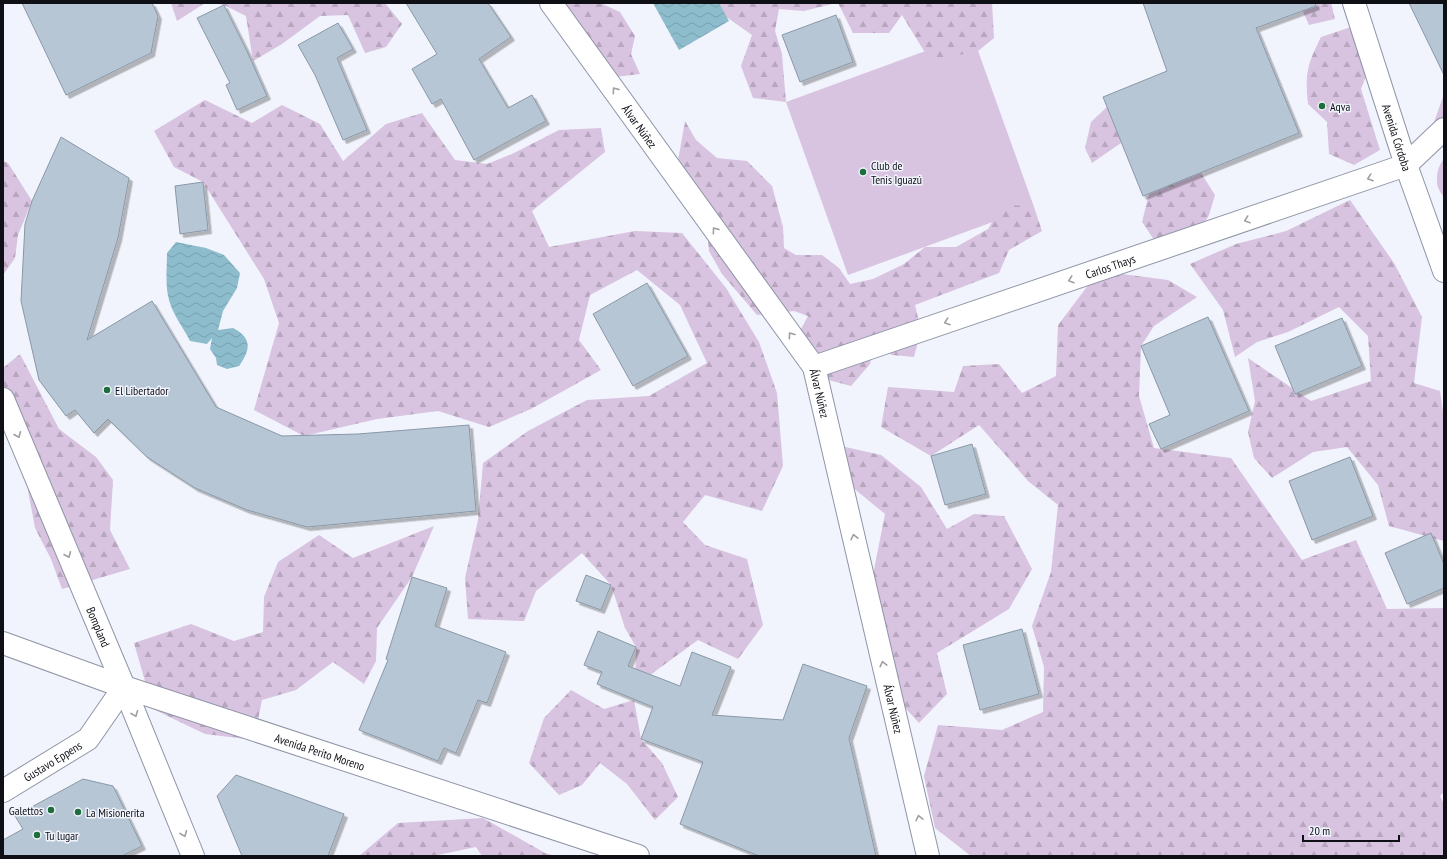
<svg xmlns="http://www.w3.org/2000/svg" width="1447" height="859" font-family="'PT Sans Narrow',sans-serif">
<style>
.grass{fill:#d8c3e0}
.forest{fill:url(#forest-firs)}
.water{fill:url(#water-waves)}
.building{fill:#b7c6d5;stroke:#8998a6;filter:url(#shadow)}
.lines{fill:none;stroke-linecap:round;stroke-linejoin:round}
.minor-casing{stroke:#8e95a6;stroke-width:24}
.major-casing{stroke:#8e95a6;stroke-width:24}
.minor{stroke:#fff;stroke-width:22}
.major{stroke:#fff;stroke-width:22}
.oneway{stroke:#9f9fa2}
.poi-dot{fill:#1e6d3d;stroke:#f1f4fc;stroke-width:1.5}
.labels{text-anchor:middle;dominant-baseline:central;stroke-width:3;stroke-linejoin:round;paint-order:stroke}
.poi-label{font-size:12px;fill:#0e1016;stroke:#f1f4fc;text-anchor:start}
.street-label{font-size:12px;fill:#0e1016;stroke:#f1f4fc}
</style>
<defs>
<pattern id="forest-firs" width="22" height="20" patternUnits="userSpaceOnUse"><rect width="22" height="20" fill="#d8c3e0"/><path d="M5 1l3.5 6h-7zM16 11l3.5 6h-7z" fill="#b8a6bf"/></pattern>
<pattern id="water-waves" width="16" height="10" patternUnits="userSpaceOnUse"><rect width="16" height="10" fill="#8dbccd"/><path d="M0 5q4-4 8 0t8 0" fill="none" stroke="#78a1af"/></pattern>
<filter id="shadow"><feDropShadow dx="3.5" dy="3.5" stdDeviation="0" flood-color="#0004"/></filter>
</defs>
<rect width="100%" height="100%" fill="#f1f4fc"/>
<path class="grass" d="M972,34L1034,207L848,275L786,102Z"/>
<g class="forest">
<path d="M171,3H205L177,21Z"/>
<path d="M214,3H385L402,24L386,47L365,53L348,15L320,16L282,44L253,61L246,16L224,5Z"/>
<path d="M543,3H600L620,12L635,36L631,54L640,74L598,79Z"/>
<path d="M718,3H836L804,11L779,9L775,31L782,54L786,102L753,98L741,66L752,35L718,11Z"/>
<path d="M838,3H992L994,38L978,51L936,60L924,51L902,15L889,33H853Z"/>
<path d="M1299,3H1331L1335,19L1309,25Z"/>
<path d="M1354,26L1370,66L1361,89L1380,150L1354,165L1329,154L1327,122L1308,104C1305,73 1307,65 1321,37Z"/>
<path d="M1444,94V136L1432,128Z"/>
<path d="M205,100L252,123L282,105L320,124L343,161L386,124L422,113L455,160L487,164L512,154L559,130L601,128L605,152L532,211L549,247L635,231L682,233L726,288L759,342L777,393L783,466L762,511L705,495L683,522L705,545L747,559L763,625L738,659L698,640L635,686L636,647L625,628L611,585L582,553L536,591L524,621L468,619L465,578L478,520L483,463L528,431L587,400L649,396L707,363L680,305L637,270L590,295L579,340L601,370L531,409L489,427L438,411L377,419L304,436L254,410L279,323L264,279L203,182L174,167L154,131Z"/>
<path d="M1107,107L1115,117L1121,143L1092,163L1085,148L1091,122Z"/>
<path d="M685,121L696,140L717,158L747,161L772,186L783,227L784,248L796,255H822L839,268L850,284L873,279L904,264L925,247H956L988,229L1003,204L1034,207L1042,231L1009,250L999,273L915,305L921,330L914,357L892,355L875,346L870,364L851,386L817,377L795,340L808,316L794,311L757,315L722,274L709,251L706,218L678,161Z"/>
<path d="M1444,158V197C1433,186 1436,169 1444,158Z"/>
<path d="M3,161L8,163L32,201L18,235L15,258L3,275Z"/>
<path d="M1170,173H1201L1215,195L1209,215L1189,249L1161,250L1142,222L1149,194Z"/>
<path d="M1350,200L1394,263L1422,317L1414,383L1440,391L1444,419V541L1389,526L1378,485L1347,447L1313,452L1272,478L1254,458L1248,432L1255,401L1248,358L1311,401L1371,381L1368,336L1339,307L1288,332L1257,342L1235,357L1223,310L1190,264L1236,244L1286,231Z"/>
<path d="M1099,271L1168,280L1197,297L1154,326L1141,346L1139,396L1154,448L1231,458L1302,560L1356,540L1387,609L1444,608V792L1440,796L1444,804V856H971L935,828L924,776L938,725L1002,730L1043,712L1044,667L1032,626L1051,572L1058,505L1028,481L979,425L931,456L881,427L888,387L954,392L963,366L999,364L1022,393L1056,376L1058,325Z"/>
<path d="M20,354L59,429L96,457L113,480L110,530L130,569L62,589L51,559L35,528L17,432L3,399V368Z"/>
<path d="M832,444L881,455L921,487L947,529L974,514L1004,516L1032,569L1009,609L937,653L947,694L919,723L889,690L868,600L885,514L840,477Z"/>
<path d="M434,526L412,577L377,628L376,661L364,684L333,662L296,690L262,700L254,740L205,734L153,709L134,643L191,624L234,641L263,632L264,597L278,562L319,535L353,558Z"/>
<path d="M571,690L604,709L634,700L641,739L662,763L678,797L655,820L627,784L600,763L582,785L559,795L529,763L544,718Z"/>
<path d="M483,818L545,853L555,856H482L476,847L433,856H359L398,823Z"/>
</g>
<g class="water">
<path d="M653,3H719L729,21L679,50Z"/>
<path d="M176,242L206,248L224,255L240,273L237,288L223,311L218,330L233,328C252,338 251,349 239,366L227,369L217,365L216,358L210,349L212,338L207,344L190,341C183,327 173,315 169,300C165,286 167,267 167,253Z"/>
</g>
<g class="building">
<path d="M22,3H152L158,16L151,53L66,95Z"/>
<path d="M406,3H488L511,37L479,59L508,108L532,95L546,121L474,160L441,99L432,104L412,69L437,54Z"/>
<path d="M1143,3H1315L1316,6L1256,28L1299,133L1143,196L1103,97L1167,71Z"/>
<path d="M1409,3H1444V75Z"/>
<path d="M224,5L246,49L267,96L237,110L226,85L230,83L197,18Z"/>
<path d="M836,15L853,62L800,82L782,35Z"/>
<path d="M338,23L353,49L337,58L367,130L343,140L315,75L298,45Z"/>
<path d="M61,137L129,178L118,238L87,340L152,301L216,407L282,436L358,434L469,425L476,511L307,527L247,510L195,488L147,457L108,419L94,433L75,410L66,416L39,380L21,301L25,224L32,201Z"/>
<path d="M203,182L208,230L180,234L175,186Z"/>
<path d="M647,283L688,356L633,386L593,314Z"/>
<path d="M1208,317L1249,411L1161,449L1149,424L1170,415L1141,346Z"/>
<path d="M1342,318L1362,366L1295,394L1275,346Z"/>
<path d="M972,444L986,494L945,505L931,456Z"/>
<path d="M1350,457L1373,516L1312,540L1289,481Z"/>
<path d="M1431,533L1444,564V588L1407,604L1385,553Z"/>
<path d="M586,575L611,585L601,610L576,601Z"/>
<path d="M412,577L447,588L435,626L506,652L487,703L478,700L456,753L444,748L438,761L359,730L388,660L386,659Z"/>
<path d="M1022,629L1039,694L980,710L963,645Z"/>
<path d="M598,631L636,647L628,666L680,686L692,652L731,667L712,715L783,720L803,664L867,686L849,738L876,856H759L680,824L703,762L641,739L653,707L597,684L602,672L584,665Z"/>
<path d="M236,775L344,814L328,856H242L217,796Z"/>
<path d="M83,779L113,786L142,846L122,856H3V840L23,829L15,816Z"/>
</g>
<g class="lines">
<defs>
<g id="minor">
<path id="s1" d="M551,3L814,367L928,856"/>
<path id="s2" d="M814,367L1406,165L1444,129"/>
<path id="s3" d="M3,399L124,687L193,856"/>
<path id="s4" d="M3,791L88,739L124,687"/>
</g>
<g id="major">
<path id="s5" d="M1354,3L1406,165L1444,271"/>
<path id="s6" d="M3,643L124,687L638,856"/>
</g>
</defs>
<use href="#minor" class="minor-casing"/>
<use href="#major" class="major-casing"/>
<use href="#minor" class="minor"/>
<use href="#major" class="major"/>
</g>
<defs><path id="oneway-chevron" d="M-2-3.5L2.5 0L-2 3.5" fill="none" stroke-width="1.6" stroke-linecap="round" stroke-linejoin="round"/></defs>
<g class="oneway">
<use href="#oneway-chevron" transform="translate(615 90) rotate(-126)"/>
<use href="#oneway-chevron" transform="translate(1370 178) rotate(161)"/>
<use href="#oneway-chevron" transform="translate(1247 220) rotate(161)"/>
<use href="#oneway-chevron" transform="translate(715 230) rotate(-126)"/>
<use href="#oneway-chevron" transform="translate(1071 280) rotate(161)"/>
<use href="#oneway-chevron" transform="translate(947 322) rotate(161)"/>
<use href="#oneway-chevron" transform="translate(791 335) rotate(-126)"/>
<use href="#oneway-chevron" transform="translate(18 435) rotate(67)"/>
<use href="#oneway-chevron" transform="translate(854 537) rotate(-103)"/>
<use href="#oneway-chevron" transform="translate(68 555) rotate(67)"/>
<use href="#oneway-chevron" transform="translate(883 664) rotate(-104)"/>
<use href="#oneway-chevron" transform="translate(135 714) rotate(68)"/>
<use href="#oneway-chevron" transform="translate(919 818) rotate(-103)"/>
<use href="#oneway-chevron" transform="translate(184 834) rotate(68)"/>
</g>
<g class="poi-dot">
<circle cx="1322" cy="106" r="4"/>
<circle cx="863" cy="172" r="4"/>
<circle cx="107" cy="390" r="4"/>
<circle cx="51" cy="810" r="4"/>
<circle cx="78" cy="812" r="4"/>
<circle cx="37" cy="835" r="4"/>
</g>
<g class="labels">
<g class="poi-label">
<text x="1330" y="106">Aqva</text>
<text x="871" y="165">Club de<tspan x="871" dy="14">Tenis Iguazú</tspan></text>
<text x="115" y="390">El Libertador</text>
<text x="43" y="810" text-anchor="end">Galettos</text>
<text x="86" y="812">La Misionerita</text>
<text x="45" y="835">Tu lugar</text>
</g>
<g class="street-label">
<text stroke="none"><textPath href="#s1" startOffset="152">Álvar Núñez</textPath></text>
<text stroke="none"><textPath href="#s5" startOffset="141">Avenida Córdoba</textPath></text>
<text stroke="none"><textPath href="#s2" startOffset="313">Carlos Thays</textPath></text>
<text stroke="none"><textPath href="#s1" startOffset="476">Álvar Núñez</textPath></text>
<text stroke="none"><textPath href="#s3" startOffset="247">Bompland</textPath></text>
<text stroke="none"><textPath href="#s1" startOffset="800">Álvar Núñez</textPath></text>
<text stroke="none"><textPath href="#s6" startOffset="335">Avenida Perito Moreno</textPath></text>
<text stroke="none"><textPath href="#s4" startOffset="58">Gustavo Eppens</textPath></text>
</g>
</g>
<rect width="1447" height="859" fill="none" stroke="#0e1016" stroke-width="8"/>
<path d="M1303 835v6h96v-6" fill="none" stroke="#0e1016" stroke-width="2"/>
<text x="1309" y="835" font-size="12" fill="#0e1016" stroke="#f1f4fc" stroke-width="3" paint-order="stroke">20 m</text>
</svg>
